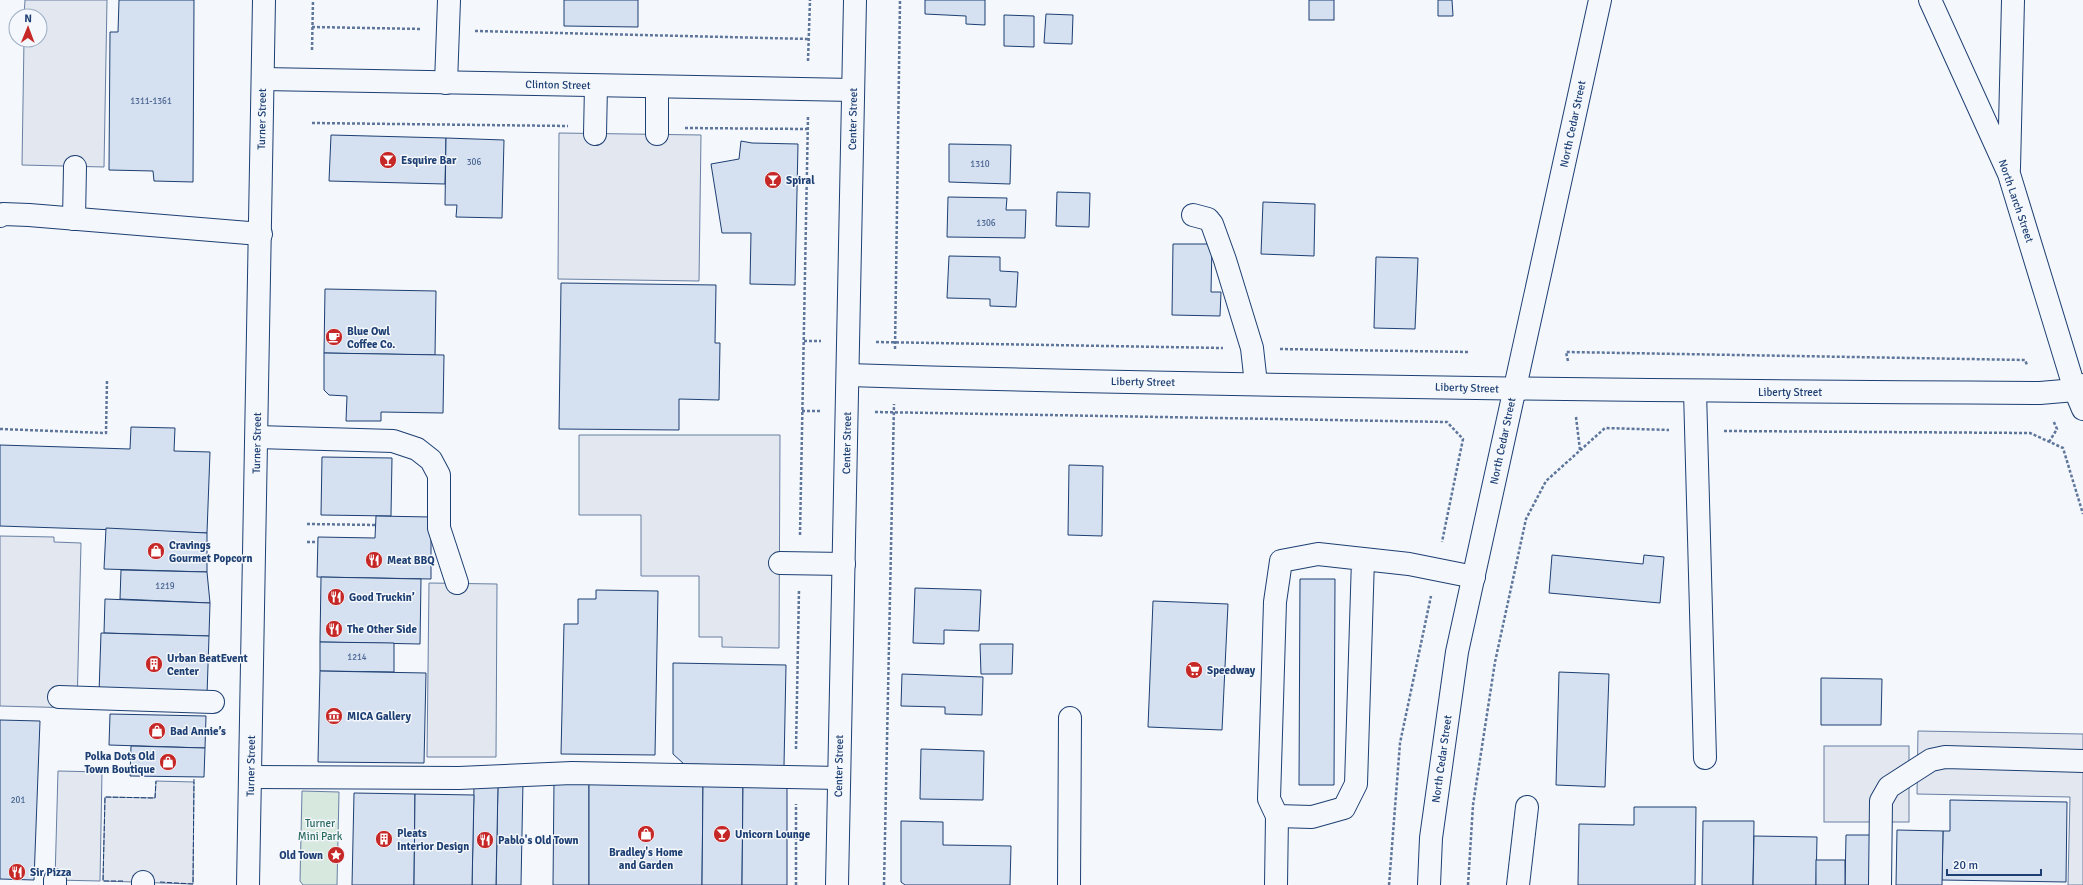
<svg xmlns="http://www.w3.org/2000/svg" width="2083" height="885" font-family="Signika,sans-serif">
<style>
.green{fill:#d7e8df;stroke:#687fa3}
.parking{fill:#e3e8f0;stroke:#687fa3}
.building{fill:#d5e0f0;stroke:#1d3f73}
.lines{fill:none;stroke-linecap:round;stroke-linejoin:round}
.minor-casing{stroke:#1d3f73;stroke-width:24}
.major-casing{stroke:#1d3f73;stroke-width:24}
.path{stroke:#5e769c;stroke-width:2.5;stroke-dasharray:3 2;stroke-linecap:butt}
.minor{stroke:#f4f7fb;stroke-width:22}
.major{stroke:#f4f7fb;stroke-width:22}
.fence{stroke:#1d3f73;stroke-width:1;stroke-dasharray:5 2;stroke-linecap:butt}
.labels{text-anchor:middle;dominant-baseline:central;stroke-width:3;stroke-linejoin:round;paint-order:stroke}
.number-label{font-size:9px;fill:#4b6792}
.street-label{font-size:11px;fill:#1d3f73;stroke:#f4f7fb}
.poi-label{font-size:11px;font-weight:bold;fill:#1d3f73;stroke:#f4f7fb;text-anchor:start}
.park-label{font-size:11px;fill:#2c6c60;stroke:#f4f7fb}
</style>
<rect width="100%" height="100%" fill="#f4f7fb"/>
<path class="green" d="M302,791L339,792L337,885H303L300,881Z"/>
<g class="parking">
<path d="M25,0H107L104,167L22,165L24,40H40V16H24Z"/>
<path d="M559,133L701,135L699,281L558,279Z"/>
<path d="M579,435H780L779,648L722,647V637H699V576H641V515H579Z"/>
<path d="M0,536L54,537V542L81,543L77,708L0,706Z"/>
<path d="M429,583L497,584L496,757H427Z"/>
<path d="M1918,731L2083,734V885H2068L2070,797L1917,794Z"/>
<rect x="1824" y="746" width="85" height="76"/>
<path d="M58,771L102,772L100,881L55,880Z"/>
<path d="M156,781L194,782L193,884L103,881L105,797L155,798Z"/>
</g>
<g class="building">
<path d="M119,0H194L193,182L154,181L153,171L109,170L110,32H118Z"/>
<path d="M564,0H638V27L564,26Z"/>
<path d="M925,0H985V25L966,24V16L925,14Z"/>
<rect x="1309" y="0" width="25" height="20"/>
<path d="M1438,0H1452L1453,16H1438Z"/>
<path d="M1046,14L1073,15L1072,44L1044,43Z"/>
<path d="M1004,15L1034,16V47L1004,46Z"/>
<path d="M331,135L446,138L445,184L329,181Z"/>
<path d="M446,138L504,140L502,218L456,217L457,205H445Z"/>
<path d="M741,141L752,143L798,144L795,285L750,284L751,233H722L711,164L739,159Z"/>
<path d="M949,144L1011,145L1010,184L949,182Z"/>
<path d="M1057,192L1090,193L1089,227L1056,226Z"/>
<path d="M948,197L1007,198L1006,210H1026L1025,238L947,237Z"/>
<path d="M1263,202L1315,204L1314,256L1261,254Z"/>
<path d="M1173,244H1212L1211,292H1221L1220,316L1172,315Z"/>
<path d="M949,256L1000,257V271L1018,272L1016,307L990,306V299L947,298Z"/>
<path d="M1376,257L1418,258L1415,329L1374,328Z"/>
<path d="M561,283L716,285L715,343H720L719,400L679,399V430L559,429Z"/>
<path d="M325,289L436,291L435,355L324,353Z"/>
<path d="M324,353L444,355L443,413L381,412V421H346L347,396L329,395L324,390Z"/>
<path d="M131,427L175,428L174,451L210,452L207,533L0,526V445L130,449Z"/>
<path d="M322,457L392,458L391,516L321,515Z"/>
<path d="M1069,465L1103,466L1102,536L1068,535Z"/>
<path d="M376,516L431,517V579L317,577L318,537L375,538Z"/>
<path d="M106,528L207,533V572L104,569Z"/>
<path d="M1552,555L1643,564L1644,555L1664,557L1660,603L1549,593Z"/>
<path d="M121,570L207,572L210,603L120,599Z"/>
<path d="M321,577L421,579L420,644L320,642Z"/>
<path d="M1300,579H1335L1334,785H1299Z"/>
<path d="M915,588L981,590L979,631L944,630V644L913,643Z"/>
<path d="M596,590L658,591L655,755L561,754L564,624H578V599H596Z"/>
<path d="M105,599L210,603L209,636L104,633Z"/>
<path d="M1153,601L1228,604L1222,730L1148,727Z"/>
<path d="M101,633L209,636L207,695L99,693Z"/>
<path d="M320,642L394,643V672L320,671Z"/>
<path d="M980,644H1013L1012,674H981Z"/>
<path d="M673,663L786,665L784,766L684,764L673,754Z"/>
<path d="M320,671L426,673L424,763L318,762Z"/>
<path d="M1559,672L1609,674L1605,787L1556,785Z"/>
<path d="M902,674L983,677L982,715L945,714V707L901,706Z"/>
<path d="M1821,678L1882,679L1881,725H1821Z"/>
<path d="M110,714L206,716L205,748L109,745Z"/>
<path d="M0,720L40,721L34,880L0,879Z"/>
<path d="M131,746L205,748L204,777L130,776Z"/>
<path d="M921,749L984,751L983,800L920,799Z"/>
<path d="M498,781H523L521,885H496Z"/>
<path d="M554,781L589,782V885H553Z"/>
<path d="M589,782L703,783L702,885H589Z"/>
<path d="M703,783H743L742,885H702Z"/>
<path d="M743,783H787V885H742Z"/>
<path d="M474,786H498L496,885H472Z"/>
<path d="M354,793L415,794L414,885H352Z"/>
<path d="M415,794L474,795L472,885H414Z"/>
<path d="M1950,800L2067,802L2066,882L1942,880L1943,831H1950Z"/>
<path d="M1634,807H1696L1695,885H1578L1579,824L1634,825Z"/>
<path d="M901,821L943,822V845L1011,846L1010,885H905L901,882Z"/>
<path d="M1703,821H1754L1753,885H1702Z"/>
<path d="M1897,830L1943,831L1942,885H1896Z"/>
<path d="M1846,835H1875L1874,885H1845Z"/>
<path d="M1754,836L1817,837L1816,885H1753Z"/>
<rect x="1816" y="860" width="29" height="25"/>
</g>
<g class="lines">
<defs>
<g id="minor">
<path d="M263,79L853,90"/>
<path d="M446,83L449,0"/>
<path d="M595,134L596,86"/>
<path d="M657,134V87"/>
<path d="M1193,215L1208,219L1212,224L1225,260L1252,348L1256,384"/>
<path d="M0,216L3,214L29,215L261,234"/>
<path d="M74,219L75,167"/>
<path d="M848,375C1246,387 1643,391 2040,393L2075,390L2083,385"/>
<path d="M1695,391L1705,758"/>
<path d="M257,437L393,441L417,449L431,460L439,475V528L457,583"/>
<path d="M1363,559L1356,784L1344,808L1312,817L1277,816L1269,799L1275,602L1281,561L1318,554L1409,564L1474,577"/>
<path d="M780,563L844,564"/>
<path d="M59,697L213,702"/>
<path d="M251,777L459,778L572,773L839,778"/>
<path d="M55,880V885"/>
<path d="M143,885V882"/>
<path d="M248,885L264,0"/>
<path d="M837,885L855,0"/>
<path d="M1069,885L1070,718"/>
<path d="M1276,885L1277,816"/>
<path d="M1518,885L1527,807"/>
<path d="M1880,885L1881,801L1889,787L1931,760L1945,757L2083,761"/>
</g>
<g id="major">
<path d="M1930,0L2009,174L2075,390L2083,409"/>
<path d="M2009,168L2013,0"/>
<path d="M1429,885L1431,838L1457,652L1600,0"/>
</g>
</defs>
<use href="#minor" class="minor-casing"/>
<use href="#major" class="major-casing"/>
<g class="path">
<path d="M312,27L422,29"/>
<path d="M475,31L809,39"/>
<path d="M312,50L313,0"/>
<path d="M808,61L810,0"/>
<path d="M312,123L568,126"/>
<path d="M685,128L807,129"/>
<path d="M804,341H821"/>
<path d="M876,342L1223,348"/>
<path d="M895,349L900,0"/>
<path d="M1280,349L1470,352"/>
<path d="M1568,361L1566,352L2025,360L2027,365"/>
<path d="M802,411H820"/>
<path d="M875,412L1447,422L1463,439L1442,542"/>
<path d="M1576,417L1580,450"/>
<path d="M0,429L106,433L107,380"/>
<path d="M1724,431L2030,433L2063,448L2083,514"/>
<path d="M2049,442L2057,429L2053,420"/>
<path d="M307,524L376,525"/>
<path d="M800,535L808,116"/>
<path d="M307,542H318"/>
<path d="M796,749L799,590"/>
<path d="M796,885V804"/>
<path d="M884,885L894,404"/>
<path d="M1389,885L1400,743L1431,596"/>
<path d="M1468,885L1473,805L1495,662L1526,519L1546,481L1605,428L1669,430"/>
</g>
<use href="#minor" class="minor"/>
<use href="#major" class="major"/>
<g class="fence">
<path d="M123,881H103L105,797L155,798L156,781"/>
<path d="M160,882L193,884L194,777"/>
</g>
</g>
<defs>
<symbol id="bar-disc" viewBox="-11 -11 22 22"><circle r="9.5" fill="#c62828" stroke="#f4f7fb"/><path d="M-6-5H6L.8 .8V4.5H3.5V6h-7V4.5H-.8V.8Z" fill="#fff"/></symbol>
<symbol id="cafe-disc" viewBox="-11 -11 22 22"><circle r="9.5" fill="#c62828" stroke="#f4f7fb"/><path d="M-5.5-4.5H6V0H3Q3 3.5 0 3.5H-2.5Q-5.5 3.5-5.5 0ZM3-3.2v2h1.7v-2ZM-6 4.5H4V6H-6Z" fill="#fff"/></symbol>
<symbol id="shop-disc" viewBox="-11 -11 22 22"><circle r="9.5" fill="#c62828" stroke="#f4f7fb"/><path d="M-5-2.5h2.3a2.7 3.5 0 0 1 5.4 0H5L5.5 6h-11ZM-1.5-2.5h3a1.5 2.3 0 0 0-3 0Z" fill="#fff"/></symbol>
<symbol id="restaurant-disc" viewBox="-11 -11 22 22"><circle r="9.5" fill="#c62828" stroke="#f4f7fb"/><path d="M-5-6h1v4h1v-4h1v4h1v-4h1v5L-1.5 .5V6h-2V.5L-5-1ZM5-6V6H3V1.5H1.5Q1.5-4 5-6Z" fill="#fff"/></symbol>
<symbol id="building-disc" viewBox="-11 -11 22 22"><circle r="9.5" fill="#c62828" stroke="#f4f7fb"/><path d="M-4-6H4V6H1V3H-1V6H-4ZM-2.5-4.3h1.7v1.8h-1.7ZM.8-4.3h1.7v1.8H.8ZM-2.5-1h1.7V.8h-1.7ZM.8-1h1.7V.8H.8Z" fill="#fff"/></symbol>
<symbol id="supermarket-disc" viewBox="-11 -11 22 22"><circle r="9.5" fill="#c62828" stroke="#f4f7fb"/><path d="M-6-5.5h2.5l.6 2H6L4.5 2H-2.5L-4.4-4H-6ZM-1.5 3.2a1.3 1.3 0 1 0 .1 0ZM3 3.2a1.3 1.3 0 1 0 .1 0Z" fill="#fff"/></symbol>
<symbol id="museum-disc" viewBox="-11 -11 22 22"><circle r="9.5" fill="#c62828" stroke="#f4f7fb"/><path d="M0-6L6-3V-2H-6V-3ZM-5-1h2V3h-2ZM-1-1h2V3h-2ZM3-1h2V3H3ZM-6 4H6V6H-6Z" fill="#fff"/></symbol>
<symbol id="sight-disc" viewBox="-11 -11 22 22"><circle r="9.5" fill="#c62828" stroke="#f4f7fb"/><path d="M0-6L1.8-2.2L6-1.7L2.9 1.2L3.7 5.4L0 3.3L-3.7 5.4L-2.9 1.2L-6-1.7L-1.8-2.2Z" fill="#fff"/></symbol>
</defs>
<g fill-rule="evenodd">
<use href="#bar-disc" x="378" y="150" width="20" height="20"/>
<use href="#bar-disc" x="763" y="170" width="20" height="20"/>
<use href="#cafe-disc" x="324" y="327" width="20" height="20"/>
<use href="#shop-disc" x="146" y="541" width="20" height="20"/>
<use href="#restaurant-disc" x="364" y="550" width="20" height="20"/>
<use href="#restaurant-disc" x="326" y="587" width="20" height="20"/>
<use href="#restaurant-disc" x="324" y="619" width="20" height="20"/>
<use href="#building-disc" x="144" y="654" width="20" height="20"/>
<use href="#supermarket-disc" x="1184" y="660" width="20" height="20"/>
<use href="#museum-disc" x="324" y="706" width="20" height="20"/>
<use href="#shop-disc" x="147" y="721" width="20" height="20"/>
<use href="#shop-disc" x="158" y="752" width="20" height="20"/>
<use href="#shop-disc" x="636" y="824" width="20" height="20"/>
<use href="#bar-disc" x="712" y="824" width="20" height="20"/>
<use href="#building-disc" x="374" y="829" width="20" height="20"/>
<use href="#restaurant-disc" x="475" y="830" width="20" height="20"/>
<use href="#sight-disc" x="326" y="845" width="20" height="20"/>
<use href="#restaurant-disc" x="7" y="862" width="20" height="20"/>
</g>
<g class="labels">
<g class="number-label">
<text x="151" y="101">1311-1361</text>
<text x="474" y="162">306</text>
<text x="980" y="164">1310</text>
<text x="986" y="223">1306</text>
<text x="165" y="586">1219</text>
<text x="357" y="657">1214</text>
<text x="18" y="800">201</text>
</g>
<g class="street-label">
<text transform="translate(558 85) rotate(1)">Clinton Street</text>
<text transform="translate(262 119) rotate(-89)">Turner Street</text>
<text transform="translate(853 119) rotate(-89)">Center Street</text>
<text transform="translate(1573 124) rotate(-78)">North Cedar Street</text>
<text transform="translate(2016 201) rotate(71)">North Larch Street</text>
<text transform="translate(1143 382) rotate(1)">Liberty Street</text>
<text transform="translate(1467 388) rotate(2)">Liberty Street</text>
<text x="1790" y="392">Liberty Street</text>
<text transform="translate(1503 441) rotate(-78)">North Cedar Street</text>
<text transform="translate(257 443) rotate(-89)">Turner Street</text>
<text transform="translate(847 443) rotate(-89)">Center Street</text>
<text transform="translate(1442 759) rotate(-82)">North Cedar Street</text>
<text transform="translate(251 766) rotate(-89)">Turner Street</text>
<text transform="translate(839 766) rotate(-89)">Center Street</text>
</g>
<g class="poi-label">
<text x="401" y="160">Esquire Bar</text>
<text x="786" y="180">Spiral</text>
<text x="347" y="331">Blue Owl<tspan x="347" dy="13">Coffee Co.</tspan></text>
<text x="169" y="545">Cravings<tspan x="169" dy="13">Gourmet Popcorn</tspan></text>
<text x="387" y="560">Meat BBQ</text>
<text x="349" y="597">Good Truckin’</text>
<text x="347" y="629">The Other Side</text>
<text x="167" y="658">Urban BeatEvent<tspan x="167" dy="13">Center</tspan></text>
<text x="1207" y="670">Speedway</text>
<text x="347" y="716">MICA Gallery</text>
<text x="170" y="731">Bad Annie’s</text>
<text x="155" y="756" text-anchor="end">Polka Dots Old<tspan x="155" dy="13">Town Boutique</tspan></text>
<text x="397" y="833">Pleats<tspan x="397" dy="13">Interior Design</tspan></text>
<text x="735" y="834">Unicorn Lounge</text>
<text x="498" y="840">Pablo's Old Town</text>
<text x="646" y="852" text-anchor="middle">Bradley's Home<tspan x="646" dy="13">and Garden</tspan></text>
<text x="323" y="855" text-anchor="end">Old Town</text>
<text x="30" y="872">Sir Pizza</text>
</g>
<g class="park-label">
<text x="320" y="823">Turner<tspan x="320" dy="13">Mini Park</tspan></text>
</g>
</g>
<g transform="translate(28 28) rotate(1)"><circle r="19" fill="#f4f7fb" stroke="#9eadc5"/>
<path d="M0-3L7 15L0 10L-7 15Z" fill="#c62828"/>
<text y="-6" font-size="11" font-weight="bold" text-anchor="middle" fill="#1d3f73">N</text>
</g>
<path d="M1947 869v6h94v-6" fill="none" stroke="#1d3f73" stroke-width="2"/>
<text x="1953" y="869" font-size="12" fill="#1d3f73" stroke="#f4f7fb" stroke-width="3" paint-order="stroke">20 m</text>
</svg>
